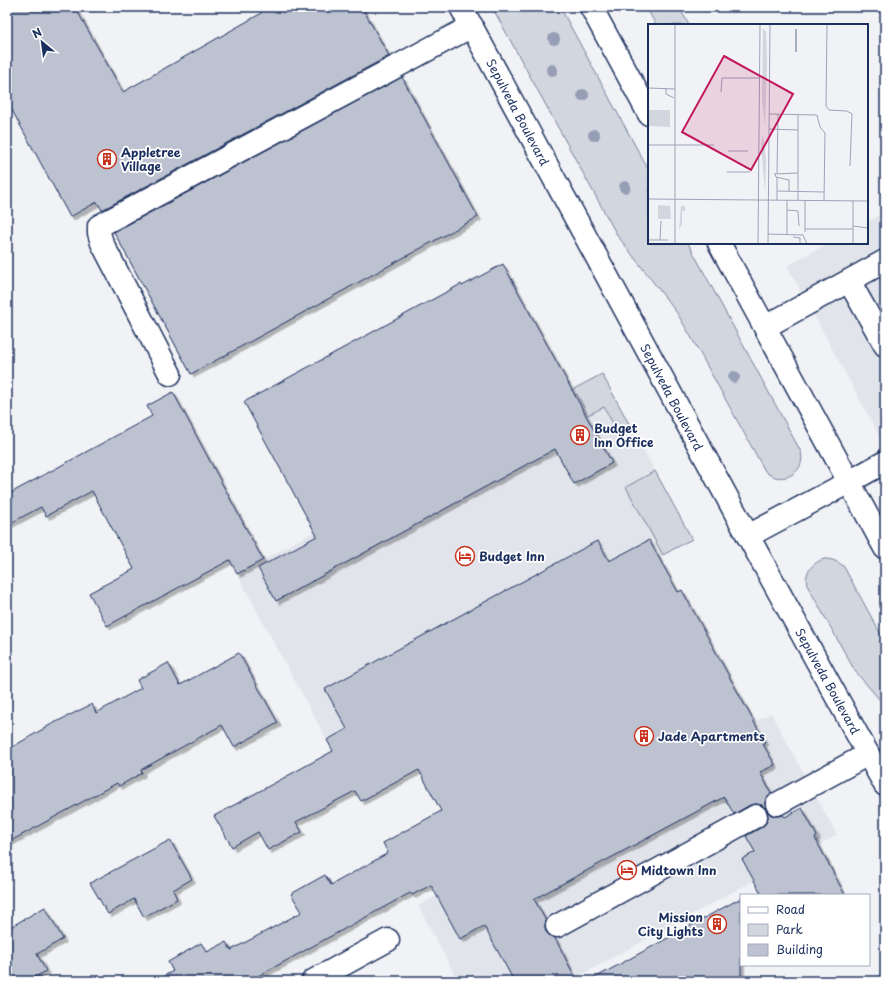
<svg xmlns="http://www.w3.org/2000/svg" width="892" height="988" font-family="'Playpen Sans',sans-serif">
<style>
.built{fill:#e1e4ea}
.green{fill:#d2d6df;stroke:#76829e}
.building{fill:#bcc2d0;stroke:#1b2f5e;filter:url(#shadow)}
.lines{fill:none;stroke-linecap:round;stroke-linejoin:round}
.minor-casing{stroke:#1b2f5e;stroke-width:25}
.major-casing{stroke:#1b2f5e;stroke-width:25}
.minor{stroke:#fff;stroke-width:22}
.major{stroke:#fff;stroke-width:22}
.tree{fill:#959eb4}
.labels{text-anchor:middle;dominant-baseline:central;stroke-width:3.5;stroke-linejoin:round;paint-order:stroke}
.street-label{font-size:12px;fill:#1b2f5e;stroke:#fff}
.poi-label{font-size:12px;font-weight:bold;fill:#1b2f5e;stroke:#fff;text-anchor:start}
.inset-river{fill:none;stroke:#a8b0c2;stroke-width:2}
.inset-road{fill:none;stroke:#9ba4b9;stroke-width:1}
.view{fill:#c2185b;fill-opacity:0.15;stroke:#c2185b;stroke-width:2}
.inset-edge{fill:none;stroke:#1b2f5e;stroke-width:2}
</style>
<defs>
<filter id="shadow"><feDropShadow dx="3.5" dy="3.5" stdDeviation="0" flood-color="#0004"/></filter>
</defs>
<rect width="100%" height="100%" fill="#f1f2f5"/>
<filter id="ink" filterUnits="userSpaceOnUse"><feTurbulence type="fractalNoise" baseFrequency=".025" numOctaves="2"/><feDisplacementMap in="SourceGraphic" scale="8" xChannelSelector="R" yChannelSelector="G"/><feConvolveMatrix kernelMatrix="1 2 1 2 8 2 1 2 1" color-interpolation-filters="sRGB"/></filter>
<g filter="url(#ink)">
<g class="built">
<path d="M885,212V446L787,266L828,243H867V222Z"/>
<path d="M602,374L692,539L327,740L237,574Z"/>
<path d="M771,713L837,835L570,981H458L418,906Z"/>
</g>
<g class="green">
<path d="M492,7H560L649,171V243H688L801,452C807,474 779,486 765,471L690,335L677,313L617,235Z"/>
<path d="M646,7H679L689,25H656Z"/>
<path d="M602,374L633,431L621,438L604,407L588,415L577,394L573,396L570,391Z"/>
<path d="M655,471L692,539L663,555L626,487Z"/>
<path d="M824,559C832,559 838,561 844,567L885,642V706L855,671L807,585C804,573 812,563 824,559Z"/>
</g>
<g class="building">
<path d="M7,7H75L123,92L260,14L263,7H362L389,56L102,210L97,202L70,217L7,101Z"/>
<path d="M402,77L478,217L191,374L114,232Z"/>
<path d="M503,264L612,463L574,484L555,449L276,601L258,568L317,536L244,402L461,284L462,286Z"/>
<path d="M173,392L263,560L237,574L230,560L107,626L89,593L134,569L92,491L46,516L41,507L7,525V495L152,416L147,406Z"/>
<path d="M649,540L678,592L682,590L765,742L763,744L775,765L760,772L771,793L766,798L765,803L766,809L762,805L756,804L750,805L734,814L724,797L534,899L546,921L545,926L546,932L550,936L555,938L577,981H514L484,926L460,939L431,885L412,895L410,893L249,981H155L173,971L168,962L201,943L207,952L226,942L231,950L302,912L291,894L325,875L331,885L388,853L383,843L441,811L419,770L361,801L355,791L296,822L302,832L268,850L258,832L232,847L214,816L333,751L327,740L347,729L325,689L595,542L598,541L609,561Z"/>
<path d="M239,653L278,723L234,747L222,725L144,768L141,770L142,773L119,786L117,783L7,843V750L50,725L92,704L96,713L141,688L137,680L168,663L180,685Z"/>
<path d="M802,808L817,836L815,838L845,895H762L742,859L755,852L746,836L762,827L766,823L768,817L767,811L771,815L777,816L783,815L785,817Z"/>
<path d="M170,840L192,879L173,890L177,899L144,917L134,899L108,914L90,883Z"/>
<path d="M741,898V981H589Z"/>
<path d="M45,907L63,939L37,954L46,971L28,981H7V929Z"/>
</g>
<g class="lines">
<defs>
<g id="minor">
<path d="M849,281L885,345"/>
<path d="M765,327L885,261"/>
<path d="M170,374L102,243L99,233V226L472,26"/>
<path d="M849,482L885,462"/>
<path d="M777,804L868,754"/>
<path d="M557,926L756,816"/>
<path d="M313,981L388,940"/>
</g>
<g id="major">
<path d="M461,7L748,536L885,785"/>
<path d="M591,7L649,114"/>
<path d="M719,243L885,548"/>
<path d="M748,536L849,482"/>
</g>
</defs>
<use href="#minor" class="minor-casing"/>
<use href="#major" class="major-casing"/>
<use href="#minor" class="minor"/>
<use href="#major" class="major"/>
</g>
<g class="tree">
<circle cx="554" cy="39" r="6"/>
<circle cx="552" cy="70" r="6"/>
<circle cx="583" cy="95" r="6"/>
<circle cx="594" cy="135" r="6"/>
<circle cx="625" cy="187" r="6"/>
<circle cx="734" cy="377" r="6"/>
</g>
</g>
<defs>
<symbol id="building-ring" viewBox="-11 -11 22 22"><circle r="9.5" fill="#fff" stroke="#c8321e" stroke-width="1.5"/><path d="M-4-6H4V6H1V3H-1V6H-4ZM-2.5-4.3h1.7v1.8h-1.7ZM.8-4.3h1.7v1.8H.8ZM-2.5-1h1.7V.8h-1.7ZM.8-1h1.7V.8H.8Z" fill="#c8321e"/></symbol>
<symbol id="hotel-ring" viewBox="-11 -11 22 22"><circle r="9.5" fill="#fff" stroke="#c8321e" stroke-width="1.5"/><path d="M-6-4.5h1.5V1H6V5H4.5V3h-9V5H-6ZM-4 0a1.8 1.8 0 1 1 3.6 0ZM.5 0V-2.5h3Q6-2.5 6 0Z" fill="#c8321e"/></symbol>
</defs>
<g fill-rule="evenodd">
<use href="#building-ring" x="96" y="148" width="22" height="22"/>
<use href="#building-ring" x="569" y="424" width="22" height="22"/>
<use href="#hotel-ring" x="454" y="545" width="22" height="22"/>
<use href="#building-ring" x="633" y="725" width="22" height="22"/>
<use href="#hotel-ring" x="616" y="859" width="22" height="22"/>
<use href="#building-ring" x="706" y="913" width="22" height="22"/>
</g>
<g class="labels">
<g class="street-label">
<text transform="translate(518 112) rotate(62)">Sepulveda Boulevard</text>
<text transform="translate(672 397) rotate(62)">Sepulveda Boulevard</text>
<text transform="translate(828 681) rotate(61)">Sepulveda Boulevard</text>
</g>
<g class="poi-label">
<text x="121" y="152">Appletree<tspan x="121" dy="14">Village</tspan></text>
<text x="594" y="428">Budget<tspan x="594" dy="14">Inn Office</tspan></text>
<text x="479" y="556">Budget Inn</text>
<text x="658" y="736">Jade Apartments</text>
<text x="641" y="870">Midtown Inn</text>
<text x="703" y="917" text-anchor="end">Mission<tspan x="703" dy="14">City Lights</tspan></text>
</g>
</g>
<g transform="translate(648 24)">
<rect width="220" height="220" fill="#f1f2f5"/>
<path d="M115,4L118,8L119,37L117,102L114,76ZM0,86H22V103L0,102ZM115,110L118,136L117,168L113,120ZM10,181L22,182L23,195H10ZM33,182H37V187H34V200L31,206Z" fill="#d2d6df"/>
<path class="inset-river" d="M148,28V5"/>
<path class="inset-road" d="M179,0L178,82L181,86L199,87L204,90L202,142M0,64L27,65M18,64V70L26,74M73,68L74,54H111M121,90L169,91L172,103L177,109L176,176M121,105L150,106M0,121H66M80,127H100M79,148H102M129,149L130,90M126,150L150,149M127,150L128,153L141,156V167M129,167L176,168M0,175L220,177M129,176V153M150,176V91M139,186L150,187L151,202M205,202L220,204M157,205H205M157,208V176M120,210L155,211L159,220M139,211V176M145,213L152,214V220M0,216H20M12,216L13,197M27,220V0M110,220L112,0M120,220L122,0M205,220V177"/>
<path class="view" d="M76,32L145,70L103,146L34,108Z"/>
<rect width="220" height="220" class="inset-edge"/>
</g>
<rect width="892" height="988" fill="none" stroke="#fff" stroke-width="24"/>
<rect x="12" y="12" width="868" height="964" fill="none" stroke="#1b2f5e" stroke-width="1.5" filter="url(#ink)"/>
<rect x="740" y="894" width="130" height="72" fill="#ffffff" stroke="#a4acbf"/>
<rect x="748" y="907" width="20" height="6" fill="#ffffff" stroke="#a4acbf"/>
<text x="776" y="914" font-size="12" fill="#1b2f5e">Road</text>
<rect x="748" y="924" width="20" height="12" fill="#d2d6df" stroke="#a4acbf"/>
<text x="776" y="934" font-size="12" fill="#1b2f5e">Park</text>
<rect x="748" y="944" width="20" height="12" fill="#bcc2d0" stroke="#a4acbf"/>
<text x="776" y="954" font-size="12" fill="#1b2f5e">Building</text>
<g transform="translate(42 42) rotate(331)" stroke="#ffffff" stroke-width="3" paint-order="stroke">
<path d="M0-3L7 15L0 10L-7 15Z" fill="#1b2f5e"/>
<text y="-6" font-size="11" font-weight="bold" text-anchor="middle" fill="#1b2f5e">N</text>
</g>
</svg>
